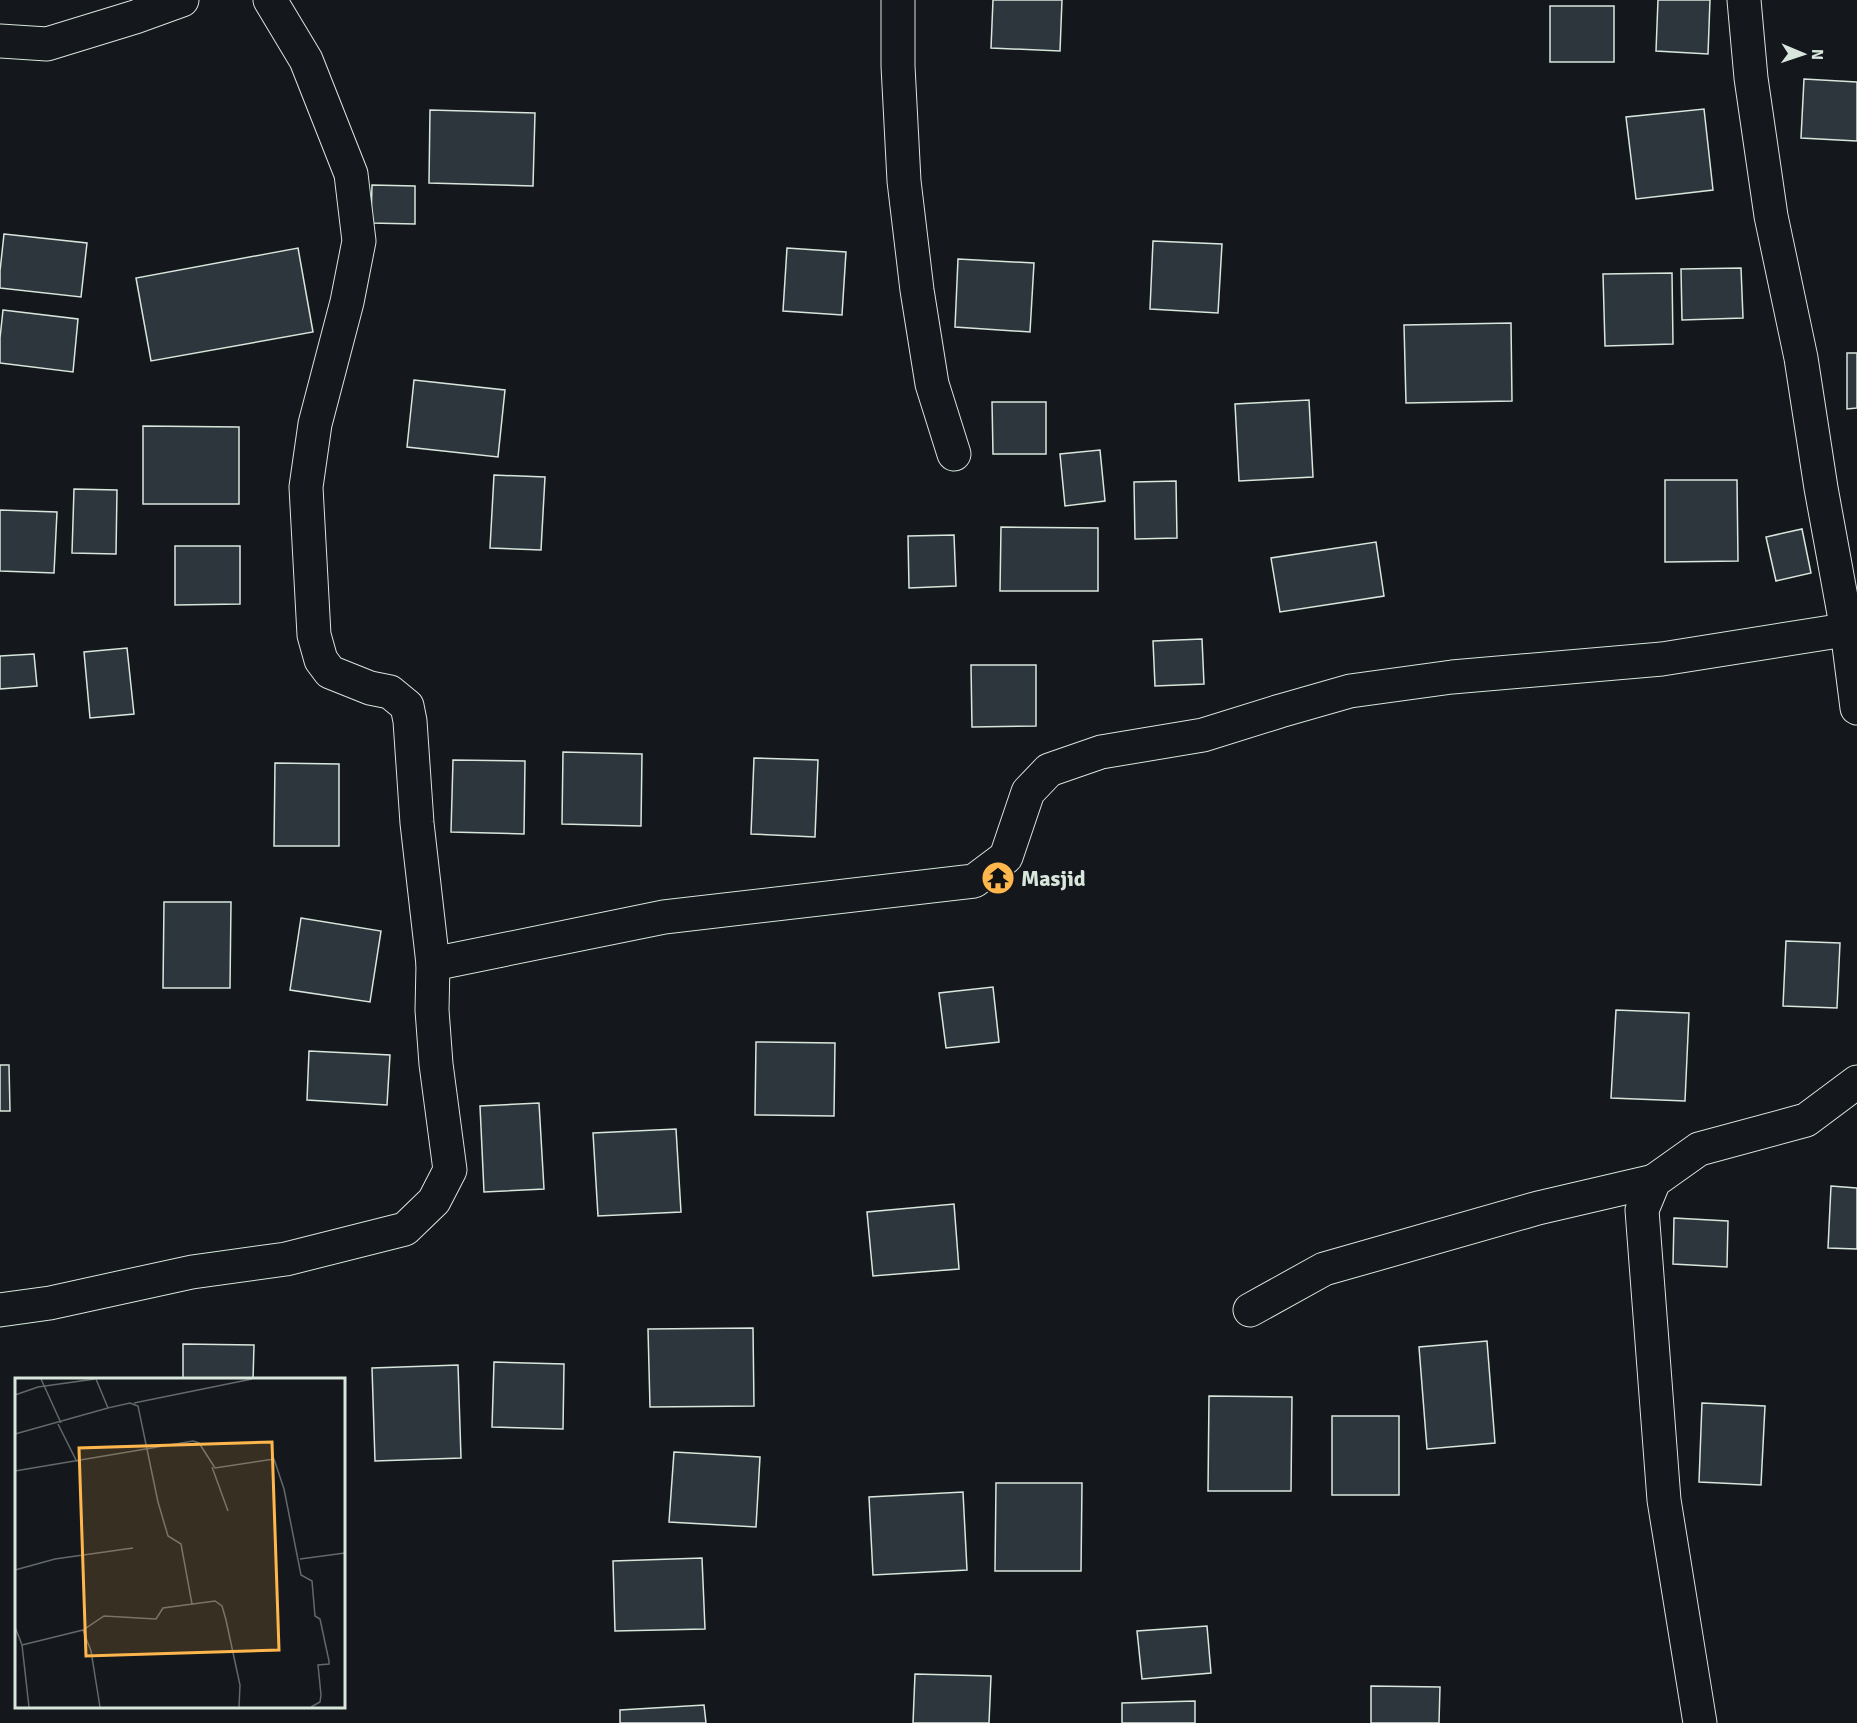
<svg xmlns="http://www.w3.org/2000/svg" width="1857" height="1723" font-family="Signika,sans-serif">
<style>
.building{fill:#2c363c;stroke:#d8e6dc;stroke-width:1.5}
.lines{fill:none;stroke-linecap:round;stroke-linejoin:round}
.minor-casing{stroke:#d8e6dc;stroke-width:35}
.minor{stroke:#14181c;stroke-width:33}
.labels{text-anchor:middle;dominant-baseline:central;stroke-width:4.5;stroke-linejoin:round;paint-order:stroke}
.poi-label{font-size:22px;font-weight:bold;fill:#d8e6dc;stroke:#14181c;text-anchor:start}
.inset-road{fill:none;stroke:#626a69;stroke-width:1.5}
.view{fill:#ffb74d;fill-opacity:0.15;stroke:#ffb74d;stroke-width:3}
.inset-edge{fill:none;stroke:#d8e6dc;stroke-width:3}
</style>
<rect width="100%" height="100%" fill="#14181c"/>
<g class="building">
<path d="M993,0H1062L1060,51L991,48Z"/>
<path d="M1658,0H1710L1708,54L1656,51Z"/>
<rect x="1550" y="6" width="64" height="56"/>
<path d="M1804,79L1857,82V141L1801,138Z"/>
<path d="M1704,109L1713,190L1636,199L1626,117Z"/>
<path d="M430,110L535,113L533,186L429,183Z"/>
<path d="M372,185L415,186V224L371,223Z"/>
<path d="M4,234L87,243L81,297L0,288V271Z"/>
<path d="M1153,241L1222,244L1218,313L1150,309Z"/>
<path d="M298,248L313,332L151,361L136,278Z"/>
<path d="M787,248L846,252L842,315L783,311Z"/>
<path d="M958,259L1034,263L1030,332L955,327Z"/>
<path d="M1741,268L1743,318L1682,320L1681,269Z"/>
<path d="M1672,273L1673,344L1605,346L1603,274Z"/>
<path d="M3,310L78,319L73,372L0,363V338Z"/>
<path d="M1511,323L1512,401L1406,403L1404,325Z"/>
<path d="M1847,353H1857V408L1847,409Z"/>
<path d="M414,380L505,390L498,457L407,447Z"/>
<path d="M1309,400L1313,477L1239,481L1235,404Z"/>
<path d="M992,402H1046V454H993Z"/>
<path d="M143,426L239,427V504H143Z"/>
<path d="M1100,450L1105,501L1065,506L1060,454Z"/>
<path d="M494,475L545,477L541,550L490,548Z"/>
<path d="M1665,480H1737L1738,561L1665,562Z"/>
<path d="M1176,481L1177,538L1135,539L1134,482Z"/>
<path d="M74,489L117,490L116,554L72,553Z"/>
<path d="M0,510L57,512L54,573L0,571Z"/>
<path d="M1001,527L1098,528V591H1000Z"/>
<path d="M1802,529L1811,573L1776,581L1766,537Z"/>
<path d="M954,535L956,586L909,588L908,536Z"/>
<path d="M1376,542L1384,596L1280,612L1271,558Z"/>
<path d="M175,546H240V604L175,605Z"/>
<path d="M1202,639L1204,684L1155,686L1153,641Z"/>
<path d="M127,648L134,714L90,718L84,652Z"/>
<path d="M34,654L37,686L0,689V656Z"/>
<path d="M971,665H1036V726L972,727Z"/>
<path d="M563,752L642,754L641,826L562,824Z"/>
<path d="M754,758L818,760L815,837L751,834Z"/>
<path d="M453,760L525,761L524,834L451,832Z"/>
<path d="M275,763L339,764V846H274Z"/>
<path d="M164,902H231L230,988H163Z"/>
<path d="M301,918L381,931L370,1002L290,990Z"/>
<path d="M1786,941L1840,943L1837,1008L1783,1006Z"/>
<path d="M993,987L999,1042L946,1048L939,993Z"/>
<path d="M1616,1010L1689,1013L1685,1101L1611,1098Z"/>
<path d="M756,1042L835,1043L834,1116L755,1115Z"/>
<path d="M309,1051L390,1055L387,1105L307,1100Z"/>
<path d="M0,1065H9L10,1111H0Z"/>
<path d="M539,1103L544,1189L484,1192L480,1106Z"/>
<path d="M676,1129L681,1212L598,1216L593,1133Z"/>
<path d="M1831,1186L1857,1188V1249L1828,1248Z"/>
<path d="M954,1204L959,1269L873,1276L867,1212Z"/>
<path d="M1674,1218L1728,1221L1727,1267L1673,1264Z"/>
<path d="M753,1328L754,1406L650,1407L648,1329Z"/>
<path d="M1487,1341L1495,1443L1427,1449L1419,1347Z"/>
<path d="M183,1344L254,1345L253,1380H183Z"/>
<path d="M494,1362L564,1364L563,1429L492,1427Z"/>
<path d="M458,1365L461,1458L375,1461L372,1368Z"/>
<path d="M1209,1396L1292,1397L1291,1491H1208Z"/>
<path d="M1702,1403L1765,1406L1761,1485L1699,1482Z"/>
<rect x="1332" y="1416" width="67" height="79"/>
<path d="M674,1452L760,1457L756,1527L669,1522Z"/>
<path d="M996,1483H1082L1081,1571H995Z"/>
<path d="M963,1492L967,1570L873,1575L869,1497Z"/>
<path d="M702,1558L705,1629L615,1631L613,1561Z"/>
<path d="M1207,1626L1211,1673L1142,1679L1137,1631Z"/>
<path d="M915,1674L991,1676L989,1723H913Z"/>
<path d="M1371,1686L1440,1687L1439,1723H1371Z"/>
<path d="M1195,1701V1723H1122V1703Z"/>
<path d="M704,1705L706,1723H620V1710Z"/>
</g>
<g class="lines">
<defs>
<g id="minor">
<path d="M898,0V66L904,181L917,290L932,384L954,454"/>
<path d="M1744,0L1751,78L1771,216L1801,358L1821,488L1847,630L1857,708"/>
<path d="M0,41L47,44L135,17L182,0"/>
<path d="M433,964L664,917L974,881L1006,857L1028,792L1049,770L1101,752L1203,735L1280,711L1350,691L1452,677L1662,659L1857,628"/>
<path d="M0,1310L50,1303L192,1272L286,1259L405,1229L434,1201L450,1170L436,1064L432,1010L433,964L417,823L410,721L407,706L390,692L370,688L330,672L321,660L314,635L306,487L315,424L347,302L359,241L351,174L306,60L270,0"/>
<path d="M1250,1310L1324,1269L1538,1208L1654,1181"/>
<path d="M1700,1723L1664,1500L1642,1210L1654,1181L1699,1149L1806,1120L1857,1082"/>
</g>
</defs>
<use href="#minor" class="minor-casing"/>
<use href="#minor" class="minor"/>
</g>
<defs>
<symbol id="temple-disc" viewBox="-11 -11 22 22"><circle r="9.5" fill="#ffb74d" stroke="#14181c"/><path d="M0-6L5-2H3V0L6.5 2.5H4V6H1.5V3h-3V6H-4V2.5H-6.5L-3 0V-2H-5Z" fill="#111"/></symbol>
</defs>
<g fill-rule="evenodd">
<use href="#temple-disc" x="979" y="859" width="38" height="38"/>
</g>
<g class="labels">
<g class="poi-label">
<text x="1021" y="878">Masjid</text>
</g>
</g>
<g transform="translate(15 1378)">
<rect width="330" height="330" fill="#14181c"/>
<path class="inset-road" d="M26,1L46,45M81,1L93,30L115,25L123,28L143,124L153,158L166,166L177,226M0,17L23,9L80,1M119,25L237,1M43,46L62,84M0,56L93,30M197,89L213,133M0,93L178,63L184,65L200,90L259,81L269,111L286,197L297,203L300,238L305,241L314,283V286L303,287L306,317L305,324L296,329M285,181L330,175M0,192L40,181L118,170M0,249L7,267L14,329M68,252L76,273L85,329M7,267L68,252L89,238L141,241L148,230L200,223L207,228L211,242L225,307L224,329"/>
<path class="view" d="M257,64L264,272L71,278L64,70Z"/>
<rect width="330" height="330" class="inset-edge"/>
</g>
<g transform="translate(1803 54) rotate(92)" stroke="#14181c" stroke-width="4.5" paint-order="stroke">
<path d="M0-4.5L10 22L0 15L-10 22Z" fill="#d8e6dc"/>
<text y="-9" font-size="16" font-weight="bold" text-anchor="middle" fill="#d8e6dc">N</text>
</g>
</svg>
